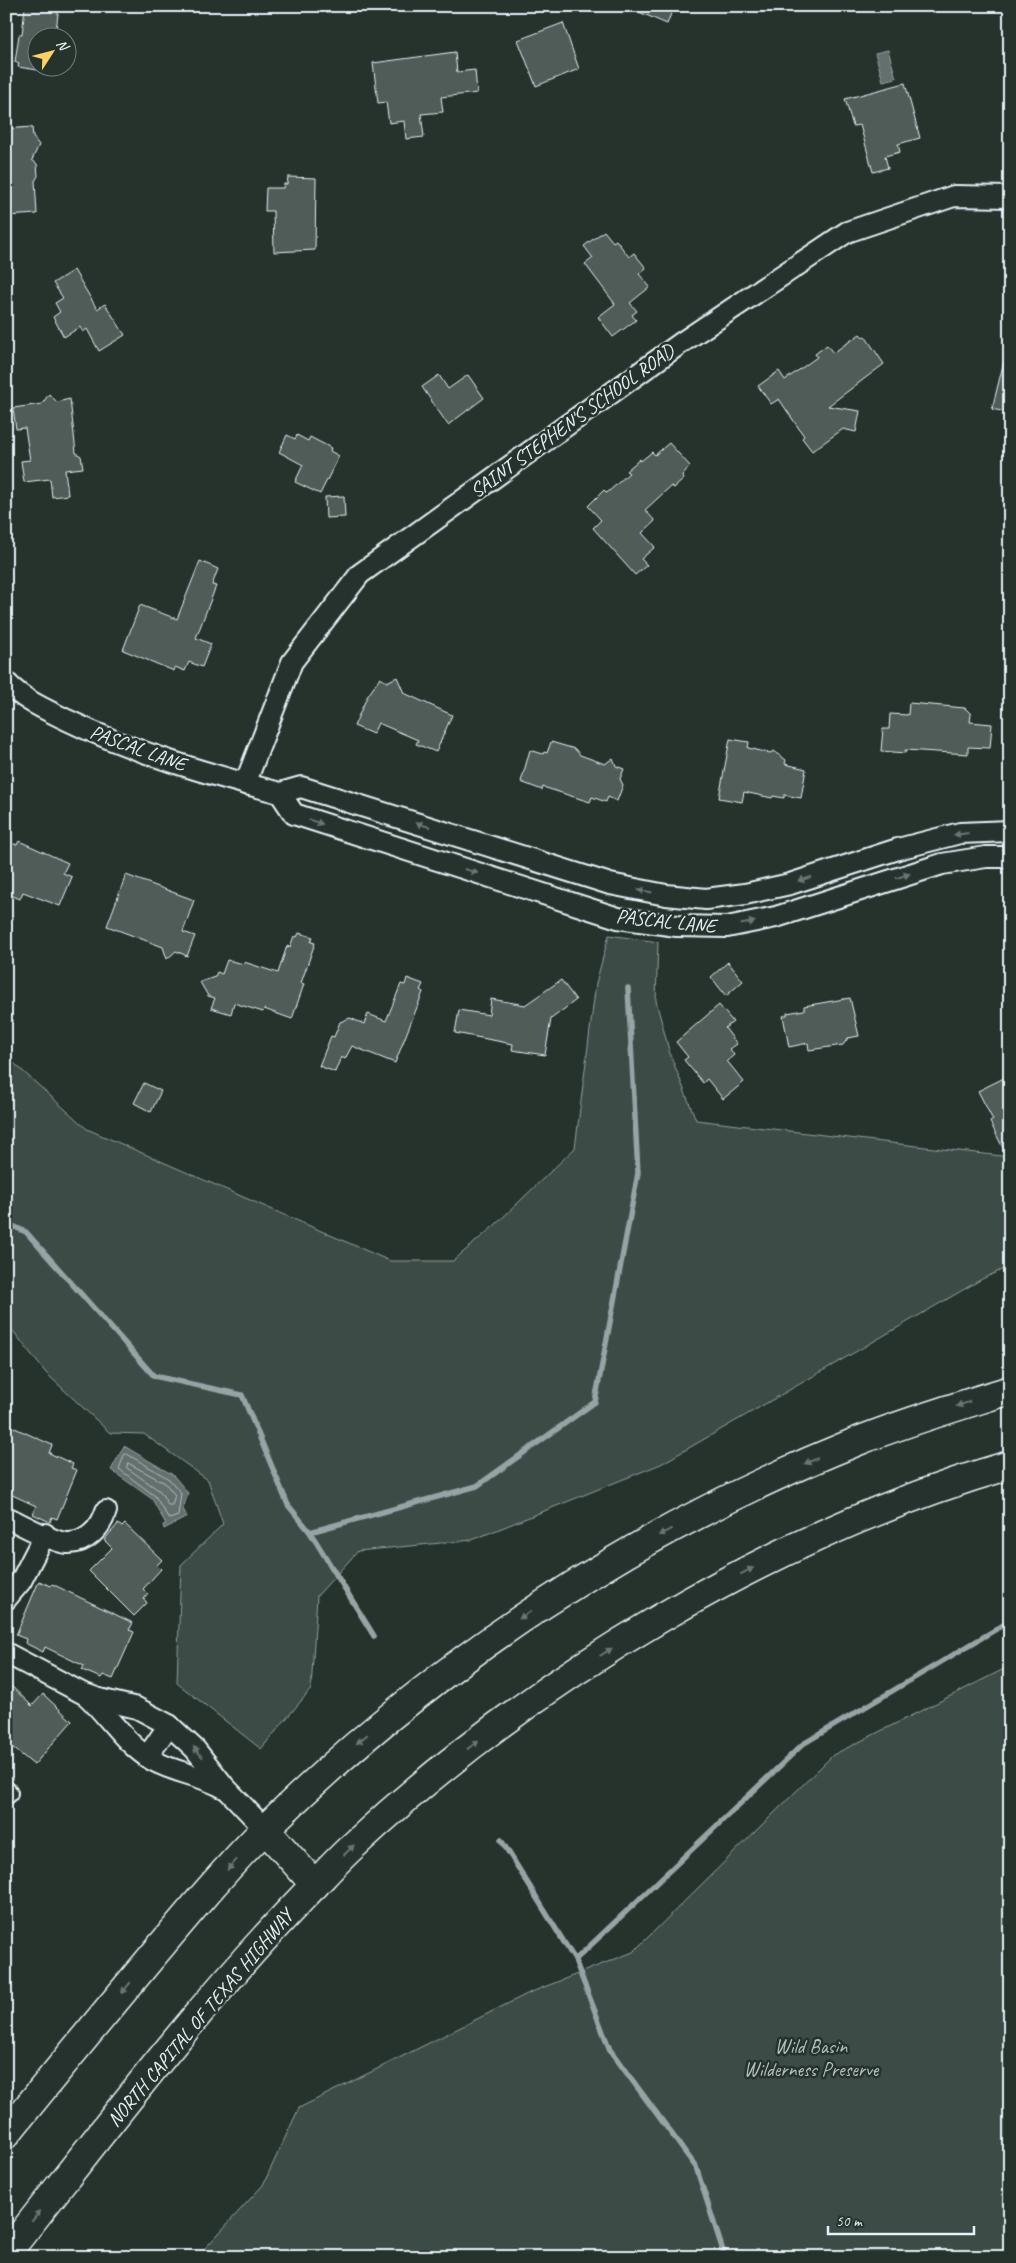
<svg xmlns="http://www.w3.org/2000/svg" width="1016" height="2263" font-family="Caveat,sans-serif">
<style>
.green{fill:#3e4b47;stroke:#939ea0}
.water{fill:#636f6d;stroke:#98a3a5}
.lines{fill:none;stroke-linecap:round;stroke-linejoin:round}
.shore{stroke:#b3bdc0;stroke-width:1}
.stream{stroke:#98a3a5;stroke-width:5.5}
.building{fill:#505c59;stroke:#e8f1f8}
.minor-casing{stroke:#e8f1f8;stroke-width:24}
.trunk-casing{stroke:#e8f1f8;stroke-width:31}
.minor{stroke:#26332d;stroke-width:20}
.trunk{stroke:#26332d;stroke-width:28}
.oneway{fill:#6a7674}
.labels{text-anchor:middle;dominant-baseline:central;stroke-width:5;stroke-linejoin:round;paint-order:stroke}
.street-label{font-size:20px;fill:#e8f1f8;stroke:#26332d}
.park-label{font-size:20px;fill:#b5bfc3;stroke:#26332d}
</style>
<rect width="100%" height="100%" fill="#26332d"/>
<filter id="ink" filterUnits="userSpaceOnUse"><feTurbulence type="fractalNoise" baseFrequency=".02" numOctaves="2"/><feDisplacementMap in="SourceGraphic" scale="10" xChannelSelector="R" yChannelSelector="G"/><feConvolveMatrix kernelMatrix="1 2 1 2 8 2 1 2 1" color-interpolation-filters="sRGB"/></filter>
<g filter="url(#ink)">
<g class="green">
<path d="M609,935L658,942L656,1001L670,1054L696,1120L1010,1157V1266L982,1279L661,1464L472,1540L358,1551L317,1596L311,1689L261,1749L177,1683L181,1565L223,1524L208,1480L144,1434L110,1433L46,1373L6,1322V1056L87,1129L390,1261H453L495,1225L575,1148L596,983Z"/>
<path d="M1010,1666V2257H197L263,2185L299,2108L529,1993L633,1952L833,1755Z"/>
</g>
<g class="water">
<path d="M888,50L896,78L883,81L875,53Z"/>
<path d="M124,1446L173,1475L188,1493L183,1509L187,1517L164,1529L163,1525L166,1524L152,1499L111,1470Z"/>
</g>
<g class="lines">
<g class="shore">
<path d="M127,1454L169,1479L181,1493L178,1516L169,1519L155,1496L119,1469L124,1455Z"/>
<path d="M128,1463L165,1483L175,1495L172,1505H168L160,1491L127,1468Z"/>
</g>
<g class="stream">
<path d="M6,1223L26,1232L154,1376L242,1395L288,1505L310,1532L374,1636"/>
<path d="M310,1532L477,1486L595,1402L638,1173L628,988"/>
<path d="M501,1840L575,1960"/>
<path d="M725,2257L696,2167L610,2050L575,1960L803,1744L1010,1621"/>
</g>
</g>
<g class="building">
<path d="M25,6H59L56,30L49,29L48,38H38V70L18,67L19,63L15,62L19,35H22Z"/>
<path d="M625,6H674L667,24Z"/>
<path d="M563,23L579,69L536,86L518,40Z"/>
<path d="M455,52L457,72L475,70L477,93L441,97L443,112L421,114L424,137L406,139L404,121L389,123L386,102L378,103L373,63Z"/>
<path d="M905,83L920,138L898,144L900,152L885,156L888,168L873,172L860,125L853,126L845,99Z"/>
<path d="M32,127L33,137L39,145L32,160L37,164L38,176L35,181L37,214L6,216V195H9L6,129Z"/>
<path d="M288,177L316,178L315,250L274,252L273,211H265L266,188H283L284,184H287Z"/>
<path d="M604,231L613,242L616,240L629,257L634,253L646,268L639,274L650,287L630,303L637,311L632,315L636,320L613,337L598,317L615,304L585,264L593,258L584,246Z"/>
<path d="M74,270L97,309L105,304L125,335L99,351L87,329L83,332L80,327L64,337L53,317L60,312L55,303L63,298L53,283Z"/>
<path d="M860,334L863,337L865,336L884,364L828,406L860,411L856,432L843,429L812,451L802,438L804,436L779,399L771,404L758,386L779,371L785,380L817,357L815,354L827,345L833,353Z"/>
<path d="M1004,361L1010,362V413L992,409Z"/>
<path d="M439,375L448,389L468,375L484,398L448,425L422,387Z"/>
<path d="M49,394L57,402L70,399L76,453L81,456L83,468L65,470L68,495L52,497L50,479L24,482L21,461L30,460L25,428L16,429L13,408L42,404Z"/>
<path d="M287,435L295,439L297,435L308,441L310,437L331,448L330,451L339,456L320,494L295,482L303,465L279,452Z"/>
<path d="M669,443L690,466L682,475L684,479L674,488L671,486L645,510L655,521L642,533L655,547L641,559L647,565L635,575L593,528L601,520L588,506L604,490L607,493L629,473L626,471L640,459L641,461L652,452L655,455Z"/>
<path d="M344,496L345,517L326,518L325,497Z"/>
<path d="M200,561L218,569L212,585L216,586L196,638L211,644L202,667L189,662L185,671L175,667L174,671L123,650L140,605L177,619Z"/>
<path d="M397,677L404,693L452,715L436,752L416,744L418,740L378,723L373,734L354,726L367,697L380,678L387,682Z"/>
<path d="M909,703L965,708L971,714L970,722L992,724L990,748L968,747V754L905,750V753L881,751L883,729H889L890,714L908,715Z"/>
<path d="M730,739L749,742L748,748L770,753L774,751L786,760L785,764L806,769L801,798L784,795V798L773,796L772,798L744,792L742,802L719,798Z"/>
<path d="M551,742L575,749L580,755L605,764L613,758L616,766L624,769L620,779L623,785L617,801L608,797L606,802L592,797L590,802L543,787L542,790L521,782L530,750L543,754L544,752L547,753Z"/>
<path d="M6,841L17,845L19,841L68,863L63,873L72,877L60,906L23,892L20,899L6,893Z"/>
<path d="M126,875L194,900L183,932L195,936L187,956L176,951L167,959L163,947L107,926Z"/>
<path d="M299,933L313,937L311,942L315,943L301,983L304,984L292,1019L264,1009L263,1012L234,1003L231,1014L211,1008L215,998L208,996L200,982L215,977L217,972L222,974L227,960L244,964V962L278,973L287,946L290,947L294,936L297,937Z"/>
<path d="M728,962L743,981L726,996L711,977Z"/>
<path d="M407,978L423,984L420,990L423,992L395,1063L352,1046L345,1059L341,1057L335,1072L319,1066L331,1036L334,1037L340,1022L350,1018L364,1024L368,1014L386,1021L401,984L405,985Z"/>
<path d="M561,980L576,1000L551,1019L545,1055L512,1050L513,1044L455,1033L459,1010L489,1015L491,999L525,1005Z"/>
<path d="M850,998L859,1036L848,1038L843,1045L809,1050L808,1043L789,1047L783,1016L787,1015V1013L804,1010V1006Z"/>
<path d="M719,1005L733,1022L725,1028L737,1044L730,1049L734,1055L727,1061L744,1082L723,1099L707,1079L703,1083L684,1060L688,1057L676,1042Z"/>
<path d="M1004,1078L1010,1090V1162L990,1122L993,1120L978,1091Z"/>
<path d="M144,1083L161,1091L151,1112L134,1103Z"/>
<path d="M6,1424L52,1445L49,1453L73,1464L71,1468L77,1470L57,1519L52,1517L50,1522L33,1514L36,1506L6,1492Z"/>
<path d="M118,1524L122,1527L125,1524L162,1560L157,1565L161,1569L143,1589L148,1594L144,1599L147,1603L134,1616L89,1571L112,1548L104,1540Z"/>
<path d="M39,1581L51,1586L52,1584L133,1623L129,1630L134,1632L113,1679L103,1675L101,1678L82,1670L84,1666L45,1647L43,1652L25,1643L26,1639L16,1635Z"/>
<path d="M6,1681L32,1706L43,1694L72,1721L34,1765L6,1742Z"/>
</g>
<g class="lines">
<defs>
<g id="minor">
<path d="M6,682C23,700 45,709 67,720C135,753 208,774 280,793L301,787L610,884L666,895L706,899L745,894L790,884L898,849L960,833L1010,831"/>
<path d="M245,784L292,662L360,574L681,343L847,232L954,196L1010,197"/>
<path d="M280,793L294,814L618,918L677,926L727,927L776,917L942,864L986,857H1010"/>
<path d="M6,1517C19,1523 55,1543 67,1543C86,1544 101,1528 106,1511"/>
<path d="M6,1599L21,1581L45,1534"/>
<path d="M6,1653L82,1693L99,1699L137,1708L169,1725L195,1749L224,1786L265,1829"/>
<path d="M86,1695C109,1716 125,1744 152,1760C175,1773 202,1775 224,1788"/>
<path d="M147,1757L169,1725"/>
<path d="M6,1792L7,1793"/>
</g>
<g id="trunk">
<path d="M265,1829L315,1885"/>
<path d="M6,2134C50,2079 95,2025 140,1971C181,1922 222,1872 267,1827C440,1658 634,1531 858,1441C908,1421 959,1406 1010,1390"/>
<path d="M6,2254C102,2133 195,2009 303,1897C320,1880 335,1862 353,1846C533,1678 773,1534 1010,1465"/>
</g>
</defs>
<use href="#minor" class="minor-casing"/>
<use href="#trunk" class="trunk-casing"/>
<use href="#minor" class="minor"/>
<use href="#trunk" class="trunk"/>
</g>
<defs><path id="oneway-solid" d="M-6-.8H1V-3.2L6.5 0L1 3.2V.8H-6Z" transform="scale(1.25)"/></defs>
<g class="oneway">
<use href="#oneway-solid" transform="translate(316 822) rotate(18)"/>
<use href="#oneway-solid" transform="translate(423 825) rotate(-162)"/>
<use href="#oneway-solid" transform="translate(961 834) rotate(173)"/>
<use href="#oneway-solid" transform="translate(471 871) rotate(18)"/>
<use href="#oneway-solid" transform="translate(903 876) rotate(-18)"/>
<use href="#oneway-solid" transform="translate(805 879) rotate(162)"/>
<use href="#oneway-solid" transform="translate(645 891) rotate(-169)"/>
<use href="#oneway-solid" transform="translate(748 923) rotate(-12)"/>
<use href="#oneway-solid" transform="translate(963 1404) rotate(162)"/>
<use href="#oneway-solid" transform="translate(811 1461) rotate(157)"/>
<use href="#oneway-solid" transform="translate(665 1532) rotate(153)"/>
<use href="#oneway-solid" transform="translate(747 1571) rotate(-27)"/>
<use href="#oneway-solid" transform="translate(525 1615) rotate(146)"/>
<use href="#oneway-solid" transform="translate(606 1652) rotate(-32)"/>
<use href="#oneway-solid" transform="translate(362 1739) rotate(140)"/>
<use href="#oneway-solid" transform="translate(473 1745) rotate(-36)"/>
<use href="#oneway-solid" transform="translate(198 1752) rotate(-131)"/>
<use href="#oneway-solid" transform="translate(349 1850) rotate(-45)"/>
<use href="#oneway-solid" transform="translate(232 1865) rotate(132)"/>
<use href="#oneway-solid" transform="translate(126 1988) rotate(129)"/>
<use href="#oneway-solid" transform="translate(36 2216) rotate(-52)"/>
</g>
</g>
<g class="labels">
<g class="street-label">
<text transform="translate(572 421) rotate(-36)">SAINT STEPHEN'S SCHOOL ROAD</text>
<text transform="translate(138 748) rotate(20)">PASCAL LANE</text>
<text transform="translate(666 921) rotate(6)">PASCAL LANE</text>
<text transform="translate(200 2018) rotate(-50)">NORTH CAPITAL OF TEXAS HIGHWAY</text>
</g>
<g class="park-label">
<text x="811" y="2046">Wild Basin<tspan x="811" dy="23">Wilderness Preserve</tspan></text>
</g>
</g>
<rect width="1016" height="2263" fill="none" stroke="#26332d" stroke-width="25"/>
<rect x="12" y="12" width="991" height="2238" fill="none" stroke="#e8f1f8" stroke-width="2" filter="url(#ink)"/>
<g transform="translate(52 52) rotate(54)"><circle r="24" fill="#26332d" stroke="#747f7e"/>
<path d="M0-4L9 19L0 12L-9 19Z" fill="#ffd166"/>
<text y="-8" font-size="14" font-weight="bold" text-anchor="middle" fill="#e8f1f8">N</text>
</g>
<path d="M828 2226v8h146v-8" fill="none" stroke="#e8f1f8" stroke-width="2.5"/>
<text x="836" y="2226" font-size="15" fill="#e8f1f8" stroke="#26332d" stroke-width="4" paint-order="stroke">50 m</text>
</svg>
